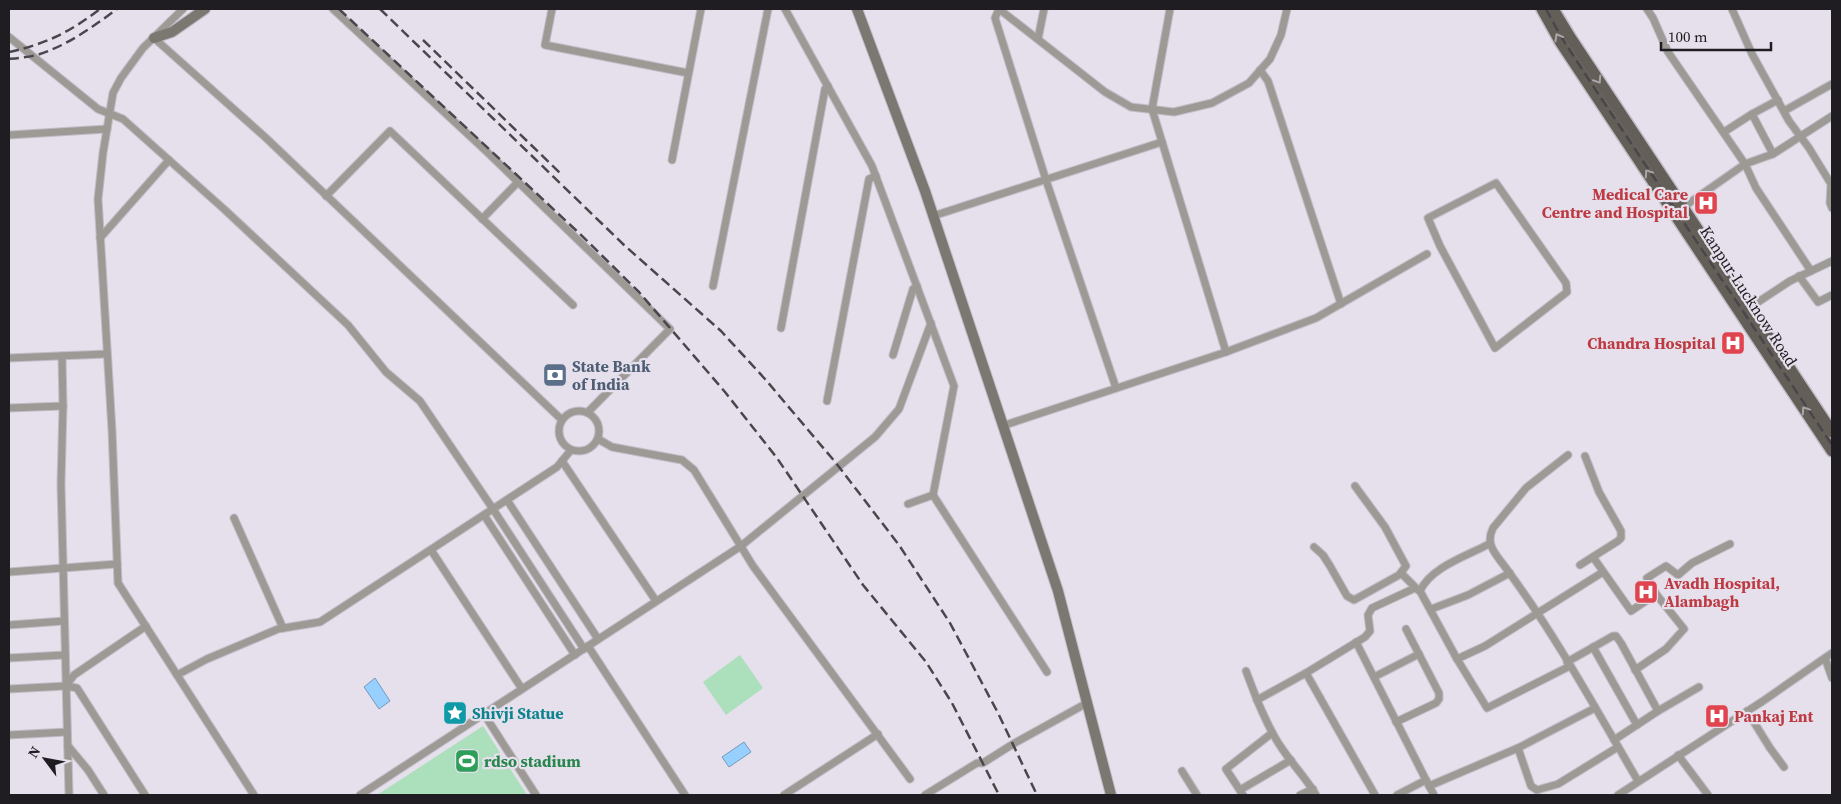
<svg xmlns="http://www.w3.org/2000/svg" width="1841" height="804" font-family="'Source Serif 4',serif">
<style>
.green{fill:#acdfbc}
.water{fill:#97cfff;stroke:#739abc}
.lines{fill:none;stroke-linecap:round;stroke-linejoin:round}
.street-casing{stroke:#c1bdc7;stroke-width:9}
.secondary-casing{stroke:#c1bdc7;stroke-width:12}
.primary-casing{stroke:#c1bdc7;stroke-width:14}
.street{stroke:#9d9a96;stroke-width:7}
.secondary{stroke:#7b7771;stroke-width:10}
.primary{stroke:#635e57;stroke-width:11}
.rail{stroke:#49464c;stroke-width:2.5;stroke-dasharray:10 5;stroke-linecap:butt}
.oneway{stroke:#aaa6a8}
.labels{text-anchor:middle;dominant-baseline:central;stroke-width:4.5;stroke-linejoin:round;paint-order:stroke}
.health-label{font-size:16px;font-weight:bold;fill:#be3a42;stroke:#e5e0eb;text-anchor:end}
.street-label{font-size:16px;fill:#1f1d21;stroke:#e5e0eb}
.service-label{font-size:16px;font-weight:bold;fill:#4e5e75;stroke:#e5e0eb;text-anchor:start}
.culture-label{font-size:16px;font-weight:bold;fill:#0d838f;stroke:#e5e0eb;text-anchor:start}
.leisure-label{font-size:16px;font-weight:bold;fill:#27864d;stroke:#e5e0eb;text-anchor:start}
</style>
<rect width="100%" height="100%" fill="#e5e0eb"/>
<g class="green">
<path d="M740,655L763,688L726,715L703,682Z"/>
<path d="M483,726L527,795H377Z"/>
</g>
<g class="water">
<path d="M375,678L390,701L379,709L364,687Z"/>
<path d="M744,742L751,752L729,767L722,757Z"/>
</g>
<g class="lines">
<defs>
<g id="street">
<path d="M183,9L143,48L121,78L113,93L103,153L98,199L112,430L118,583L254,795"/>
<path d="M333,9L486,151L670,329L588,412"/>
<path d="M552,9L545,45L688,73"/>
<path d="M785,9L872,166L954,386L933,495L1047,672"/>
<path d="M999,9L995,18L1046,180L1116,388"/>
<path d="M999,9L1105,92L1131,107L1174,112L1212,103L1249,83L1270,59L1281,35L1287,9"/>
<path d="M1170,9L1152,109L1226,352"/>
<path d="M1647,9L1653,18L1668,52L1745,164L1756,188L1811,271"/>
<path d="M1732,9L1752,54L1789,121L1809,148L1831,184L1830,203L1832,208"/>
<path d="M9,37L98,109L123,119L225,210L348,325L386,372L420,401L493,509L584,649"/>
<path d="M154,38L265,137L562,420"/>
<path d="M1038,39L1044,9"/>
<path d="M1260,70L1268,81L1341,304"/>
<path d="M1784,111L1832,84"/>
<path d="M1752,114L1778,100"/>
<path d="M1724,132L1752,114L1773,154"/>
<path d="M9,135L107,129"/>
<path d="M672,160L701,9"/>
<path d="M1496,183L1566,283L1567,292L1495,348L1440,246L1428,218Z"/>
<path d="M326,196L390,131L573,305"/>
<path d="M1682,208L1745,164L1773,154L1832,116"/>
<path d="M933,216L1162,142"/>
<path d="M482,219L518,182"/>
<path d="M100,238L169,160"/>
<path d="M1799,276L1818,302L1832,295"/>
<path d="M713,286L768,9"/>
<path d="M1749,308L1790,281L1832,261"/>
<path d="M781,328L825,89L828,86"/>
<path d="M893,355L913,289L917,286"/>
<path d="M9,358L107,354"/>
<path d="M827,401L869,179L876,176"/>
<path d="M63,406L61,484L69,795"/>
<path d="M9,408L63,406L62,356"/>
<circle cx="579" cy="431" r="20"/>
<path d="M1002,426L1226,352L1316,318L1427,254"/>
<path d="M598,439L612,447L682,460L694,470L753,566L910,779"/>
<path d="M1568,455L1526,488L1493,528C1484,546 1498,556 1508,571C1556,636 1597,711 1638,781"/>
<path d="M562,461L656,601"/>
<path d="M507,500L598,639"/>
<path d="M908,504L933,495"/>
<path d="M484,515L575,655"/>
<path d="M234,518L283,628"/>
<path d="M1489,544C1467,556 1431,567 1420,591L1457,659L1487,708L1570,666"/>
<path d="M1314,547L1323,555L1330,566L1347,596L1354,600L1399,575L1406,566L1385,527L1355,486"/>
<path d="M431,550L522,689"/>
<path d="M1593,557L1631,611L1656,594"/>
<path d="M1580,565L1618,541L1621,538V531L1599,492L1585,456"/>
<path d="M9,572L117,564"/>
<path d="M1401,573L1418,590"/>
<path d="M1434,608L1468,595L1510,573"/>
<path d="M9,625L64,621"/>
<path d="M1356,642L1426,780"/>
<path d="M588,646L685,795"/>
<path d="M1593,647L1637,725"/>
<path d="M9,658L65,655"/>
<path d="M1825,658L1832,678"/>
<path d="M1457,659L1485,646L1603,572"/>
<path d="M1567,662L1613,636H1616L1621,643L1658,711L1614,740"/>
<path d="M1635,670L1666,649L1684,629L1656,594L1647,578L1666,566L1678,575L1692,563L1730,544"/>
<path d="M1246,671L1257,700L1306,673L1375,795"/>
<path d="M1306,673L1365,637L1370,631L1368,615L1372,608L1415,588"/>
<path d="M177,675L207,659L278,629L320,622L557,467L571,450"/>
<path d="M1374,677L1419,654"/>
<path d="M66,686L74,675L146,626"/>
<path d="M9,689L66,686L77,688L145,795"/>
<path d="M1257,700C1264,716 1271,733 1281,747C1292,764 1306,778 1316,795"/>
<path d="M1658,711L1699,687"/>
<path d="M1747,711L1770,748L1784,767"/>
<path d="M484,714L536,795"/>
<path d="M1396,722L1436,703L1439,699V693L1406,629"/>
<path d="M9,735L67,732"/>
<path d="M68,746L88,770L104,795"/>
<path d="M1518,748L1531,786L1537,790L1558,784L1618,747"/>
<path d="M1678,755L1708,795"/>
<path d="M1182,771L1197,795"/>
<path d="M1429,786L1518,748L1595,708"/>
<path d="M1240,790L1291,760"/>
<path d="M360,795L741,546L875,437L899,409L931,323"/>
<path d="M784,795L878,734"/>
<path d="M925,795L977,763H983L1013,744L1087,703"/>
<path d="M1243,795L1226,769L1272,733"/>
<path d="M1300,795L1313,789"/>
<path d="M1397,795L1426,780L1434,795"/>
<path d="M1618,795L1763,701L1832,653"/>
</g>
<g id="secondary">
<path d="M857,9L925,191L1058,591L1111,795"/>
<path d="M154,38L172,32L205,9"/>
</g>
<g id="primary">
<path d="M1542,9L1561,43L1832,451"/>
<path d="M1553,9L1570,37L1832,432"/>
</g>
</defs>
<use href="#street" class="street-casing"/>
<use href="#secondary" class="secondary-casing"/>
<use href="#primary" class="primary-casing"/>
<use href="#street" class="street"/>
<use href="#secondary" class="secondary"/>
<use href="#primary" class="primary"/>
<g class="rail">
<path d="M339,9L580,234L639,292L725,392L777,458L863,585L926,662L952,703L999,795"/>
<path d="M380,9L624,245L721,331L765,379L836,463L899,545L950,623L998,713L1037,795"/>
<path d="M1546,9L1560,35L1591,83L1832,445"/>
<path d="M423,40L561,174"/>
<path d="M9,52C46,44 70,32 100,9"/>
<path d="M9,59C19,58 30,57 40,54C68,45 94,26 117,9"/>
</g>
</g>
<defs><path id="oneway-chevron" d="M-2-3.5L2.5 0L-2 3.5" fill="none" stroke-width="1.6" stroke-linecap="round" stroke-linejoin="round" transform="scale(1.25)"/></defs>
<g class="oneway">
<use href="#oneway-chevron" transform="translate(1558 37) rotate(-120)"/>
<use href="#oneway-chevron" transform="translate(1598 80) rotate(57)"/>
<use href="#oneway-chevron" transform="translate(1648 173) rotate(-124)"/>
<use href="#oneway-chevron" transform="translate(1805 410) rotate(-124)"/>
</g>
<defs>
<symbol id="hospital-square" viewBox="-11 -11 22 22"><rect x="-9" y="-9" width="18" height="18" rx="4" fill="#e0444e" stroke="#e5e0eb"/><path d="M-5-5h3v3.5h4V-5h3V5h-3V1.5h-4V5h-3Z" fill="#fff"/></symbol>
<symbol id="bank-square" viewBox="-11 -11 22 22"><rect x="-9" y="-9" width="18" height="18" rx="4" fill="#5c6f8a" stroke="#e5e0eb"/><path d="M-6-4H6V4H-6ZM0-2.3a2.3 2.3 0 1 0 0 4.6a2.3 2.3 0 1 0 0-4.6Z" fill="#fff"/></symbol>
<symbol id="sight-square" viewBox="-11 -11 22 22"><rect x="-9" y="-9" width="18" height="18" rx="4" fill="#0f9aa8" stroke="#e5e0eb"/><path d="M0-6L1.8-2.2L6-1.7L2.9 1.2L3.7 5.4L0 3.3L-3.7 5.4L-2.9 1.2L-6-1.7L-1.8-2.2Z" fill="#fff"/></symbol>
<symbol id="stadium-square" viewBox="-11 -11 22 22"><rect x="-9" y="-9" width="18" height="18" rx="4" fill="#2e9e5b" stroke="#e5e0eb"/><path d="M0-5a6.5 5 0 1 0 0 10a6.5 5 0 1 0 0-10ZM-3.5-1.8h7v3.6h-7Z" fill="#fff"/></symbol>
</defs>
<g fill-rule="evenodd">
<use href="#hospital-square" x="1692" y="189" width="28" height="28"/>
<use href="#hospital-square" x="1719" y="329" width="28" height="28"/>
<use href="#bank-square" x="541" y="361" width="28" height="28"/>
<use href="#hospital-square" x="1632" y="578" width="28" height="28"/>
<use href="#sight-square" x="441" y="699" width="28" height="28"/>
<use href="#hospital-square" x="1703" y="702" width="28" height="28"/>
<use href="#stadium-square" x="453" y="747" width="28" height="28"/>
</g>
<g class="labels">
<g class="health-label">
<text x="1688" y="194">Medical Care<tspan x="1688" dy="18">Centre and Hospital</tspan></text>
<text x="1716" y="343">Chandra Hospital</text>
<text x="1664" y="583" text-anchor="start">Avadh Hospital,<tspan x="1664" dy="18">Alambagh</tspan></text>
<text x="1734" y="716" text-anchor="start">Pankaj Ent</text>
</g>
<g class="street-label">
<text transform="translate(1749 296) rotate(57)">Kanpur-Lucknow Road</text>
</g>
<g class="service-label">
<text x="572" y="366">State Bank<tspan x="572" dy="18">of India</tspan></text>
</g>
<g class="culture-label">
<text x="472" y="713">Shivji Statue</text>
</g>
<g class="leisure-label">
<text x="484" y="761">rdso stadium</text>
</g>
</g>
<rect width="1841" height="804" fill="none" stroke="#1f1d21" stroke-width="20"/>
<g transform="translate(45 759) rotate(302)" stroke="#e5e0eb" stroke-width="4" paint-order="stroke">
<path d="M0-4L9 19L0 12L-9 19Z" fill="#1f1d21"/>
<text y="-8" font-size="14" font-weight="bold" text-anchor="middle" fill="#1f1d21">N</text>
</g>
<path d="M1661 42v8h110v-8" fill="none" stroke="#1f1d21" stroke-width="2.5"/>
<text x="1668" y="42" font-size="15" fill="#1f1d21" stroke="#e5e0eb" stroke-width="4" paint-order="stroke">100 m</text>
</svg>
